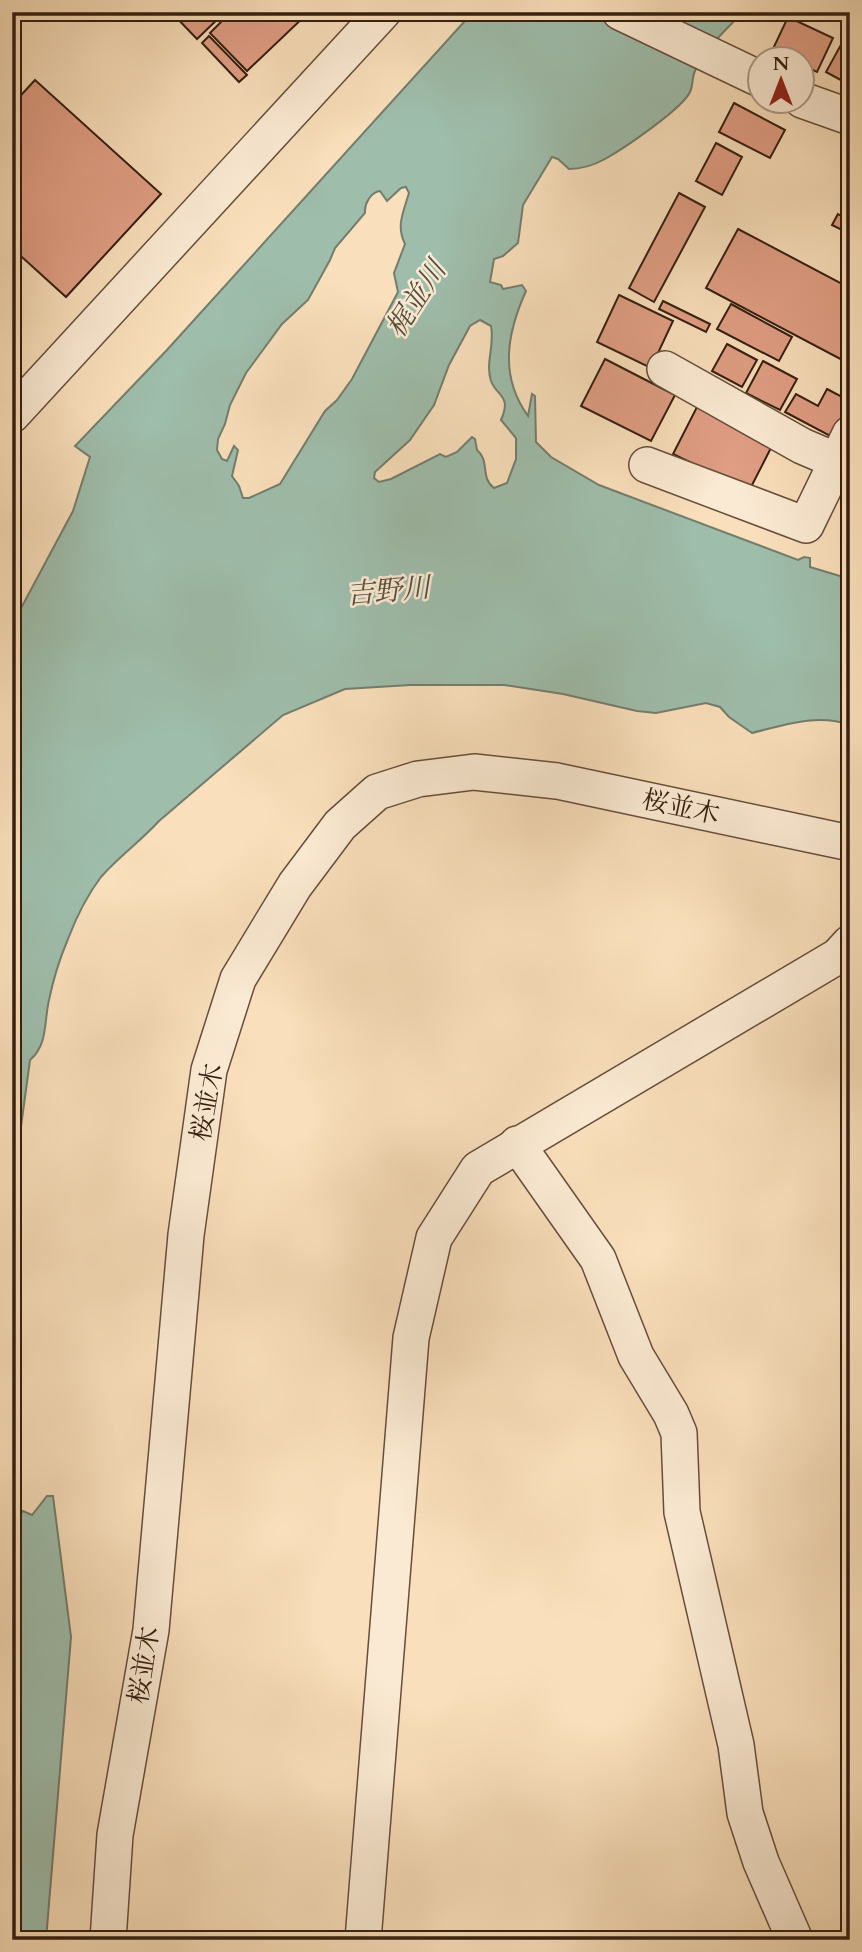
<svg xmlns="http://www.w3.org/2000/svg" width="862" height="1952" font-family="Cardo,'Noto Serif JP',serif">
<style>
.water{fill:#9ebdab;stroke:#747d6d;stroke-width:2;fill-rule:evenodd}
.building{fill:#e09e84;stroke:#351e0f;stroke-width:2}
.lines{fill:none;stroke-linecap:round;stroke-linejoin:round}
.minor-casing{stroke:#664e3a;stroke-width:38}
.minor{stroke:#fbead3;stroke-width:35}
.labels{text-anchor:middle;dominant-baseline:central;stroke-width:5;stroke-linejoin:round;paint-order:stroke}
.street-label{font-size:26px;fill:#351e0f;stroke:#fbead3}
.water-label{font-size:28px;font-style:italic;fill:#544e3e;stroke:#fbead3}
</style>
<rect width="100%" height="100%" fill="#f9dfbb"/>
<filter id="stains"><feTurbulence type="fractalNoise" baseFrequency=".00286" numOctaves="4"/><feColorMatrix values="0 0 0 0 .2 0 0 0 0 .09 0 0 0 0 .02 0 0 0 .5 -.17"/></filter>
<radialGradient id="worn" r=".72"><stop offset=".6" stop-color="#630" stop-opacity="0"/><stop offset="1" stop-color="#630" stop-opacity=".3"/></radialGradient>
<g class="water">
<path d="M473,12H743C728,28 702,51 695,71C692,77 693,86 690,92C682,109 623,149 605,159C594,165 581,169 569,169L558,159L552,157L523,205L518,243L503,256L494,259L490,282L501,285L503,289L522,285L526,291C507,333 499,376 528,416L532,394L535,396L536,442L551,457L599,485L798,560L804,557L810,558V567L850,579V725C818,713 784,725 752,733L729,717L720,707L706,703L656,713L637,711L563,694L504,685H410L345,689L283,715L159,821C141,841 118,857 101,877C88,894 76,918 68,939C60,958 53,980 49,1000C44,1021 48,1045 30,1060L12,1193V625L73,511L90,457L75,446L166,351ZM406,187L409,193C403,213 396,226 405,244L394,273L398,292L352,379L337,400L325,411L280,484L249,498H243L239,486L232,476L238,450L234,446L227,461L222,459L217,450L218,439L225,424L230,405L246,373L282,324L308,300L330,260L335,248L365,213C364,204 371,192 380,191L387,201L401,188ZM480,320L491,326C495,346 485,362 491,381C497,397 512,395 501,420L516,438V459L507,483L494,488C480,478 490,460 477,450L475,439L472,437L457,452L446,457L440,454L391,479L379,482L374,478L375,472L410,440L434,405L449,365L470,326Z"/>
<path d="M12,1467L14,1514L18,1517L23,1511L32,1515L47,1496H53L71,1637L46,1940H12Z"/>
</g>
<g class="building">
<path d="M171,12H225L197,39Z"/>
<path d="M231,12H305L307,14L247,71L210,33Z"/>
<path d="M788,17L833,38L817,72L802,65V60H790L772,51Z"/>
<path d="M209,36L247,75L239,82L202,43Z"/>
<path d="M843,41L850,45V85L826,72Z"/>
<path d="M35,80L161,194L66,297L12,248V105Z"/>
<path d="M734,103L785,130L770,158L719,132Z"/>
<path d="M716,143L742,157L722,195L696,181Z"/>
<path d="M679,193L705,207L654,302L629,288Z"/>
<path d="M838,214L850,221V234L832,225Z"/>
<path d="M738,229L850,288V364L706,288Z"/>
<path d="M619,295L673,321L651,368L597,342Z"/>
<path d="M663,301L710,324L706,332L659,309Z"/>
<path d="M731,304L792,337L779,361L717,329Z"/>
<path d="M727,344L757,360L742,387L712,371Z"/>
<path d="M605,359L675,395L651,441L581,406Z"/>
<path d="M763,361L797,379L780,410L746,393Z"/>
<path d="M827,389L850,401V409L834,438L785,412L796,394L818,406Z"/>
<path d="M697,407L773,444L749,491L673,454Z"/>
</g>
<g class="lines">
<defs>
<g id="minor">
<path d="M620,12L760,79"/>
<path d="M802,100L850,117"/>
<path d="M665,369L802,446L837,461"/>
<path d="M12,415L383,12"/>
<path d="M647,465L806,525L850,434"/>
<path d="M517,1144L598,1259L636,1356L671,1414L679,1433L682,1512L736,1745L745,1813L761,1862L795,1940"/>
<path d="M108,1940L115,1835L151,1630L186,1235L209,1070L238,979L295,885L340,825L377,792L418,779L474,772L557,781L850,843"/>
<path d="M363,1940L411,1338L434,1238L478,1169L838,956L850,943"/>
</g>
</defs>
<use href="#minor" class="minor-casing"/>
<use href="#minor" class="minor"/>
</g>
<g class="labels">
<g class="street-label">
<text transform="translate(681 807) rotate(12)">桜並木</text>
<text transform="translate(207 1102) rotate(-80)">桜並木</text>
<text transform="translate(144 1665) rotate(-81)">桜並木</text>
</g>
<g class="water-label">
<text transform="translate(416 299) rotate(-57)">梶並川</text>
<text transform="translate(388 591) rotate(-5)">吉野川</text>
</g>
</g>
<rect width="862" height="1952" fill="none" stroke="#f9dfbb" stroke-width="42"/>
<rect x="14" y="14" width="834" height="1924" fill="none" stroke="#351e0f" stroke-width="3.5"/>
<rect x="21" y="21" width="820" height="1910" fill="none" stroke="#351e0f" stroke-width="2"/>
<g transform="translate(781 80)"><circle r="33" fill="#fbead3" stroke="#ac9885" stroke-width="2"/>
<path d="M0-5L12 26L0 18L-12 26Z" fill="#8f2418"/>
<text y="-10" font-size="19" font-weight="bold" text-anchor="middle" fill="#351e0f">N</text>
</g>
<rect width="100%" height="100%" filter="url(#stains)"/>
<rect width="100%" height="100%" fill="url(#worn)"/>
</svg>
